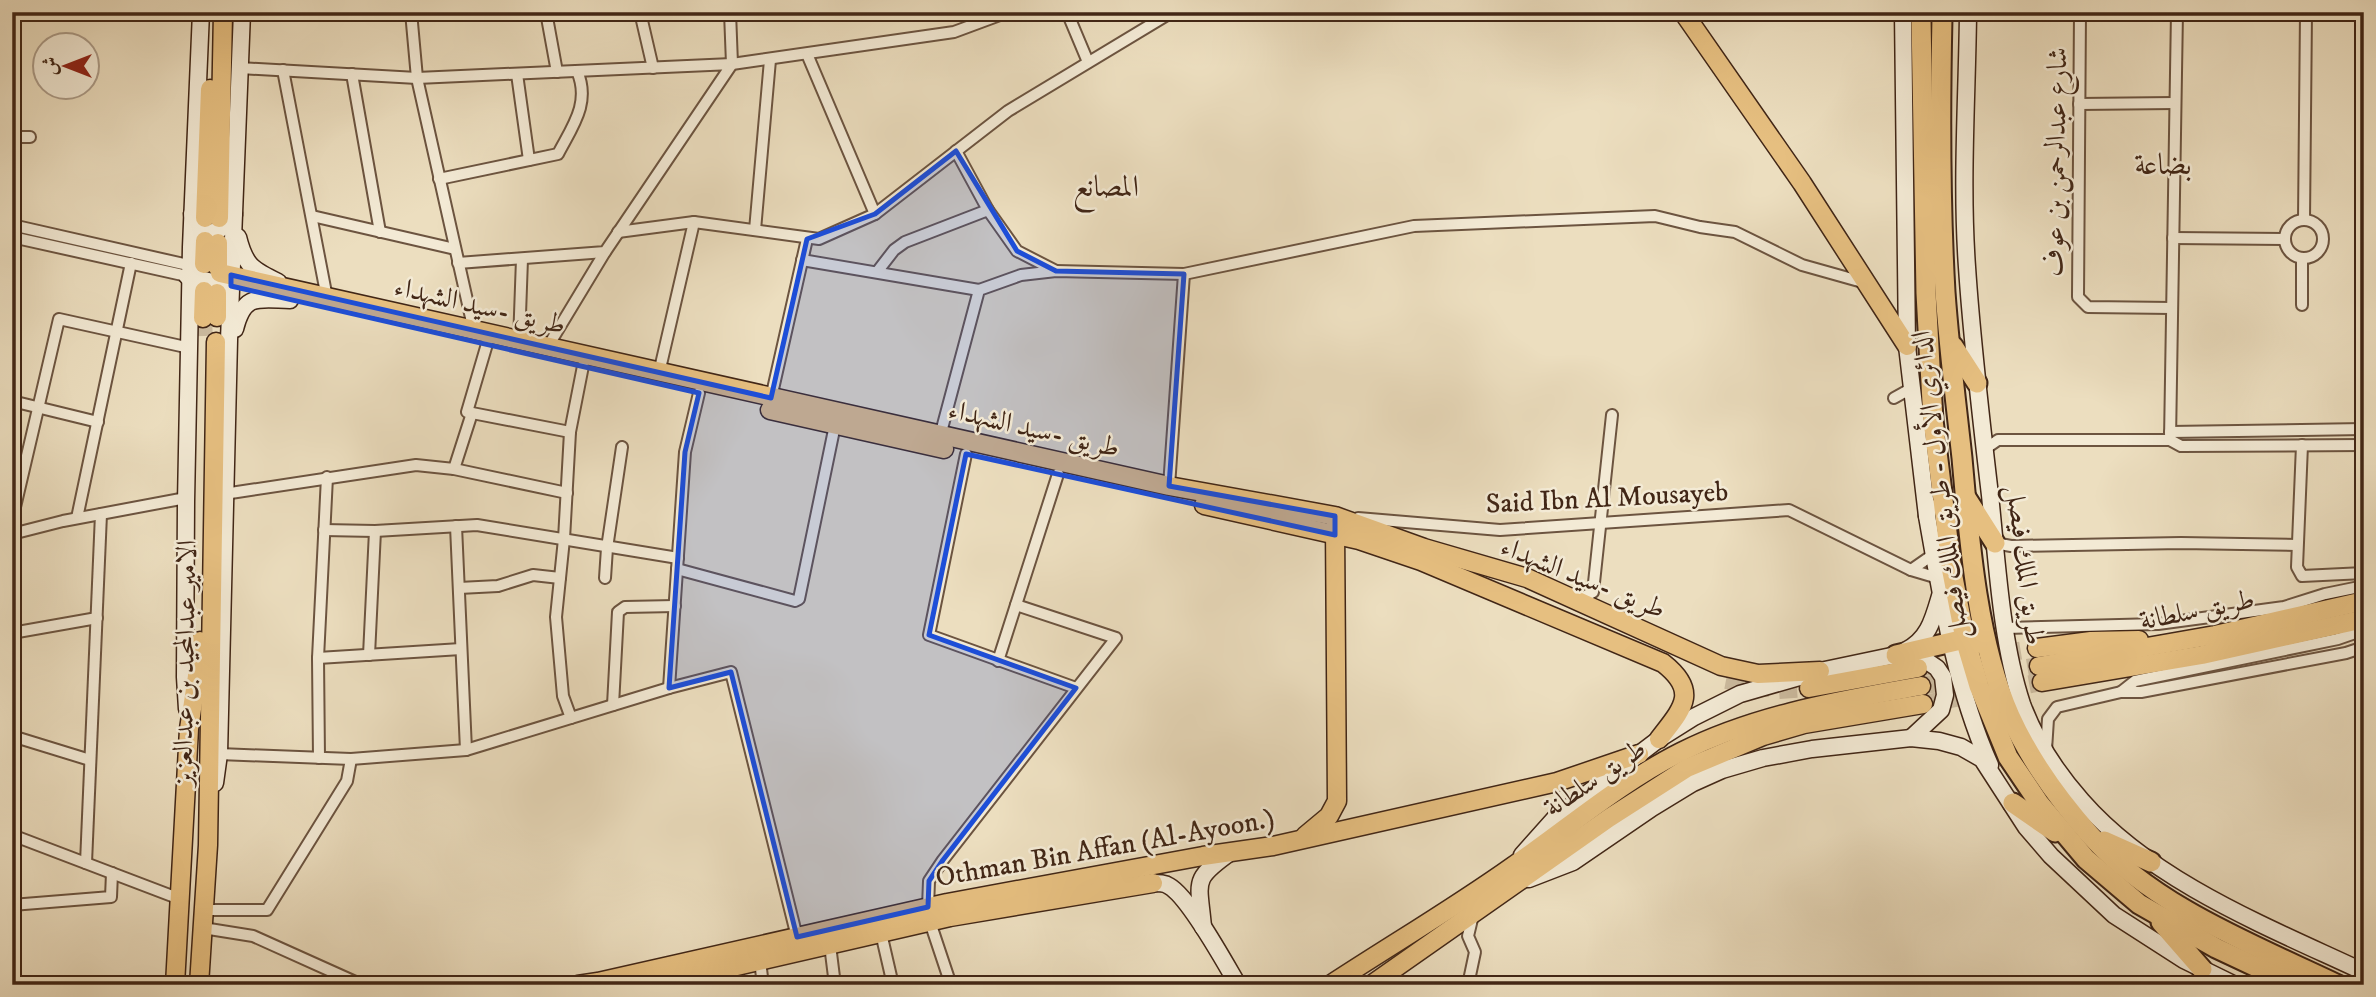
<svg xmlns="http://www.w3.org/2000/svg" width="2376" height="997" font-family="'IM FELL DW Pica',Amiri,serif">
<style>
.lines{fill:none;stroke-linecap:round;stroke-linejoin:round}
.primary-tunnel{stroke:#cab99d;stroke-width:18;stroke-dasharray:18 9;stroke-linecap:butt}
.street-casing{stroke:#6c5440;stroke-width:14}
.secondary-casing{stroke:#412616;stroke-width:19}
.primary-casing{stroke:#412616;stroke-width:21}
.highway-casing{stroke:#412616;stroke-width:23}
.street{stroke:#f3ead5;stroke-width:10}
.secondary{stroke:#f3ead5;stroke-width:16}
.primary{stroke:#e6bf80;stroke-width:18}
.highway{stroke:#e6bf80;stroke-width:19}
.marked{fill:#1d4ed8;fill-opacity:0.2;stroke:#1d4ed8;stroke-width:5;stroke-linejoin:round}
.labels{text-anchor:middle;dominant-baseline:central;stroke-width:5;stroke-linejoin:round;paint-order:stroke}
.street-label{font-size:28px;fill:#412616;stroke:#f3ead5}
.neighbourhood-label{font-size:30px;fill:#412616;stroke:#f3ead5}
</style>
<rect width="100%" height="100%" fill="#ecdebf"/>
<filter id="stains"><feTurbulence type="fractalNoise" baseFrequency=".00286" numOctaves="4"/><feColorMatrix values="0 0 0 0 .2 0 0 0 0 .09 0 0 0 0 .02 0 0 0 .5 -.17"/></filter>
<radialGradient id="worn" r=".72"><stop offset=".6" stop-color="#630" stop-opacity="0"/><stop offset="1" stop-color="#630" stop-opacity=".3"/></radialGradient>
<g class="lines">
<g class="primary-tunnel">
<path d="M203,318L204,343"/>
<path d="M1923,667L2037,648"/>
<path d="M1726,680L1779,690L1809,688"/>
<path d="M1921,686L2039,666"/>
<path d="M1923,704L2042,682"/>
</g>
<defs>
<g id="street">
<path d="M411,12L417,78L474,331"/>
<path d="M546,12L557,72"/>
<path d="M615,12V14L639,12"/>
<path d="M640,12L653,68"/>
<path d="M730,12L732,64L954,32L1008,12"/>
<path d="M1067,12L1088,62"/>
<path d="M2080,12L2078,297L2088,307L2172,308"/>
<path d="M807,54L875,214"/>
<path d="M240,68L417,78L732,64L605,252L458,263"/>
<path d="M283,70L327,298"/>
<path d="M352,74L380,232"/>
<path d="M517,74L529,160"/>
<path d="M2079,104L2175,103"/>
<path d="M12,137H30"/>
<path d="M956,151L988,210L1017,251L1056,271"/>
<path d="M439,179L558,154C572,127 591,103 577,71"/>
<path d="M312,216L455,249"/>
<path d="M2304,220L2306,12"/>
<circle cx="2304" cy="239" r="19"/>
<path d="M12,225L188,265"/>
<path d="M755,230L770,60"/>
<path d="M618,232L694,222L819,239L875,214L1008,111L1172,12"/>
<path d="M12,237L187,276"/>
<path d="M2173,238L2285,239"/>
<path d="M802,260L979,290"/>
<path d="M877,272L894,250L905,242L988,210"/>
<path d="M2302,305V258"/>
<path d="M519,342L522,259"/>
<path d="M487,344L467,412L570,432"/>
<path d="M547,348L605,252"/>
<path d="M659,373L694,222"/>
<path d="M771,398L807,239"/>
<path d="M1894,398L1912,388"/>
<path d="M12,401L98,422"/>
<path d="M2170,432L2364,429"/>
<path d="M940,436L979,290L1021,275L1056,271L1184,274L1414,226L1655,216L1700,227L1735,232L1802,265L1866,283"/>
<path d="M2170,440L2177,12"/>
<path d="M2302,445L2297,567L2302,576L2364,573"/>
<path d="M1985,449L1998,440H2170L2181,446L2364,445"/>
<path d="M966,454L929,635L1076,688"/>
<path d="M454,469L472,413"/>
<path d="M1169,486L1184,274"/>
<path d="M224,494L416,465L454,469L567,493"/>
<path d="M77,518L131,263"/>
<path d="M1358,518L1500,530L1789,510L1911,570L1938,578"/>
<path d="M12,520L59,319L190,348"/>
<path d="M456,526L466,750"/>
<path d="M324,530L375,531L477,525L678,558"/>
<path d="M12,534L63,521L186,498"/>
<path d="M1995,543L2011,546L2181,543L2297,545"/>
<path d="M677,569L795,601L799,599L835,425"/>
<path d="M1911,570L1934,554"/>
<path d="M605,578L607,548L622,447"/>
<path d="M459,588L498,586L533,575L560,578"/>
<path d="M1578,600L1593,592L1612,415"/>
<path d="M2006,628L2158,624L2284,607L2325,594L2364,586"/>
<path d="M12,633L97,618"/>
<path d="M369,655L375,531"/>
<path d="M318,658L461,649"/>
<path d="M998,661L1058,474"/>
<path d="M669,688L685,452L699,393"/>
<path d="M2121,692L2135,681L2338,639L2364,630"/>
<path d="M613,705L618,612L625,607L675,606"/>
<path d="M571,718L563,696L556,617L564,539L570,432L583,366"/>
<path d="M12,736L90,760"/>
<path d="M2046,750L2048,719L2057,707L2121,692H2141L2346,653L2364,647"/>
<path d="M219,754L351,759L466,750L669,688L731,672L797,937"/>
<path d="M319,758L318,658L327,477"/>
<path d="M12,835L180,899"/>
<path d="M86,863L101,514"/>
<path d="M12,905L111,897L112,873"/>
<path d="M203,910H267L347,781L351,759"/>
<path d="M203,928L253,936L362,985"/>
<path d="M881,933L893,985"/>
<path d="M830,945L835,985"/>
<path d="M760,961L763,985"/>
<path d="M951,985L930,922L928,907L929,881L943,860L1116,638L1016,605"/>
<path d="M1468,985L1475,952L1468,936L1473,915"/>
</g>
<g id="secondary">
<path d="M1903,12L1907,346L1927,516"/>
<path d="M1966,12L1968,15C1967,98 1961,183 1967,267C1972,343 1981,419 1990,495C1997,561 2001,641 2022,704C2035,739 2057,773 2082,801C2153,882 2268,927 2364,972"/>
<path d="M192,214C201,243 221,234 234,214"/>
<path d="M238,237C245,266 253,270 278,282"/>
<path d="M187,276L221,284"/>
<path d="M235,329C244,293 258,299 290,300"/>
<path d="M1928,506L1927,516C1942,601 1955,686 1990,765"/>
<path d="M1905,651C1928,640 1933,620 1940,596"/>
<path d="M187,709L185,677L186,502L191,247L201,12"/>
<path d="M215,783L219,754L229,340L242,12"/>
<path d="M1522,855L1555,818L1659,739L1694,717L1740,694L1820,671L1896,655H1918L1937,668L1943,677L1945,695L1941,710L1911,738"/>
<path d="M1529,879L1573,862L1652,808L1693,783L1722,770L1763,758L1812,749L1911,738L1939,741L1961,747L1982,759L2026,827L2051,856L2114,915L2184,960L2235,985"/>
<path d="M1153,883C1159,883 1165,883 1169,886C1189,897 1225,963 1238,985"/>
<path d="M1203,927C1199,881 1191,880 1231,852"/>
</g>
<g id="primary">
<path d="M1683,12L1802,183L1907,346"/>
<path d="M205,218L210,89"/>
<path d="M219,218L223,12"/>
<path d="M204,264L205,241"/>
<path d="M218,268V243"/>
<path d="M220,273L1169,486L1335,516L1424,548L1527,578L1721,666L1758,674L1820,671"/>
<path d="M217,317V293"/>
<path d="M203,318L204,291"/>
<path d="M770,410L944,449"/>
<path d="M1204,505L1359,540L1421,561L1663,663C1700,692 1682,709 1659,739"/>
<path d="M2037,648L2091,641L2139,640"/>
<path d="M2039,666L2215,635L2364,601"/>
<path d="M2042,682L2202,655L2364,619"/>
<path d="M1809,688L1918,668"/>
<path d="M1305,836L1329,816L1337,801L1335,527"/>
<path d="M175,985L189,729L200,656V641"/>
<path d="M199,985L208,845L216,342"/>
<path d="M578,985L598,982L947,903L1203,856L1273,846L1557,782L1639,754"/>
<path d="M654,985L950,917L1153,883"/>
<path d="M1330,985C1391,945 1454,908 1513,866C1568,828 1621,782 1681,752C1757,714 1838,701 1921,686"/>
<path d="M1371,985L1609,818L1687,768L1763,736L1804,724L1923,704"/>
</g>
<g id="highway">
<path d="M1942,17C1940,107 1940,203 1945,292C1949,348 1956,403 1962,458C1969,538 1977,642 2010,716C2029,758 2059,800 2090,835C2155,907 2252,944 2338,985"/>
<path d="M1921,18L1926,293L1933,420L1952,572L1965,639L1979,686L2008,757L2039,803L2086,859L2139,904L2216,948L2295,985"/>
<path d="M1953,346L1977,383"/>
<path d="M1967,499L1995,543"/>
<path d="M1896,655L1965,639L1977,643"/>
<path d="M2013,803L2055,832"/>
<path d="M2104,841L2151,862"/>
<path d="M2161,922L2202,969"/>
</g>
</defs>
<use href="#street" class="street-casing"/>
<use href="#secondary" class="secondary-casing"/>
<use href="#primary" class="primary-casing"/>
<use href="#highway" class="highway-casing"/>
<use href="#street" class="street"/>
<use href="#secondary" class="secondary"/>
<use href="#primary" class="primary"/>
<use href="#highway" class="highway"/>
</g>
<path class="marked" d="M956,151L1017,251L1056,271L1184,274L1169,486L1335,516V535L966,454L929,635L1076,688L943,860L929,881L928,907L797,937L731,672L669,688L685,452L699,393L231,286V275L771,398L807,239L875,214Z"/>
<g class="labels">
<g class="street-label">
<text transform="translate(2056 162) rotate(-89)">شارع عبدالرحمن بن عوف</text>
<text transform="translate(480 306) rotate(13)">طريق -سيد الشهداء</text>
<text transform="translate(1034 429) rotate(13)">طريق -سيد الشهداء</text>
<text transform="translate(1940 485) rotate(-97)">الدائري الأول - طريق الملك فيصل</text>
<text transform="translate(1607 498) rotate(-3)">Said Ibn Al Mousayeb</text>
<text transform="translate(2025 565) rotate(83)">طريق الملك فيصل</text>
<text transform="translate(1583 578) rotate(22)">طريق -سيد الشهداء</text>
<text transform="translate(2197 610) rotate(-11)">طريق سلطانة</text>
<text transform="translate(185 663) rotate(-89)">الامير عبدالمجيد بن عبدالعزيز</text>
<text transform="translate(1595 778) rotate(-34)">طريق سلطانة</text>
<text transform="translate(1105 848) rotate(-10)">Othman Bin Affan (Al-Ayoon.)</text>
</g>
<g class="neighbourhood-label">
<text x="2163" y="165">بضاعة</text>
<text x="1106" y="187">المصانع</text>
</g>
</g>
<rect width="2376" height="997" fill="none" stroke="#ecdebf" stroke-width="42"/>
<rect x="14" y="14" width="2348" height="969" fill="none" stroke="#412616" stroke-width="3.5"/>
<rect x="21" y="21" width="2334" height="955" fill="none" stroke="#412616" stroke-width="2"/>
<g transform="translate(66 66) rotate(270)"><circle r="33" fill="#f3ead5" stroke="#ac9c89" stroke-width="2"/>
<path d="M0-5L12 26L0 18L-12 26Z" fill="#8f2418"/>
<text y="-10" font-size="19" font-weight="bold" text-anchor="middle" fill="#412616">ش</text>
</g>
<rect width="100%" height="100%" filter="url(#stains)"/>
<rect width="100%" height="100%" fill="url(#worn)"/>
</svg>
